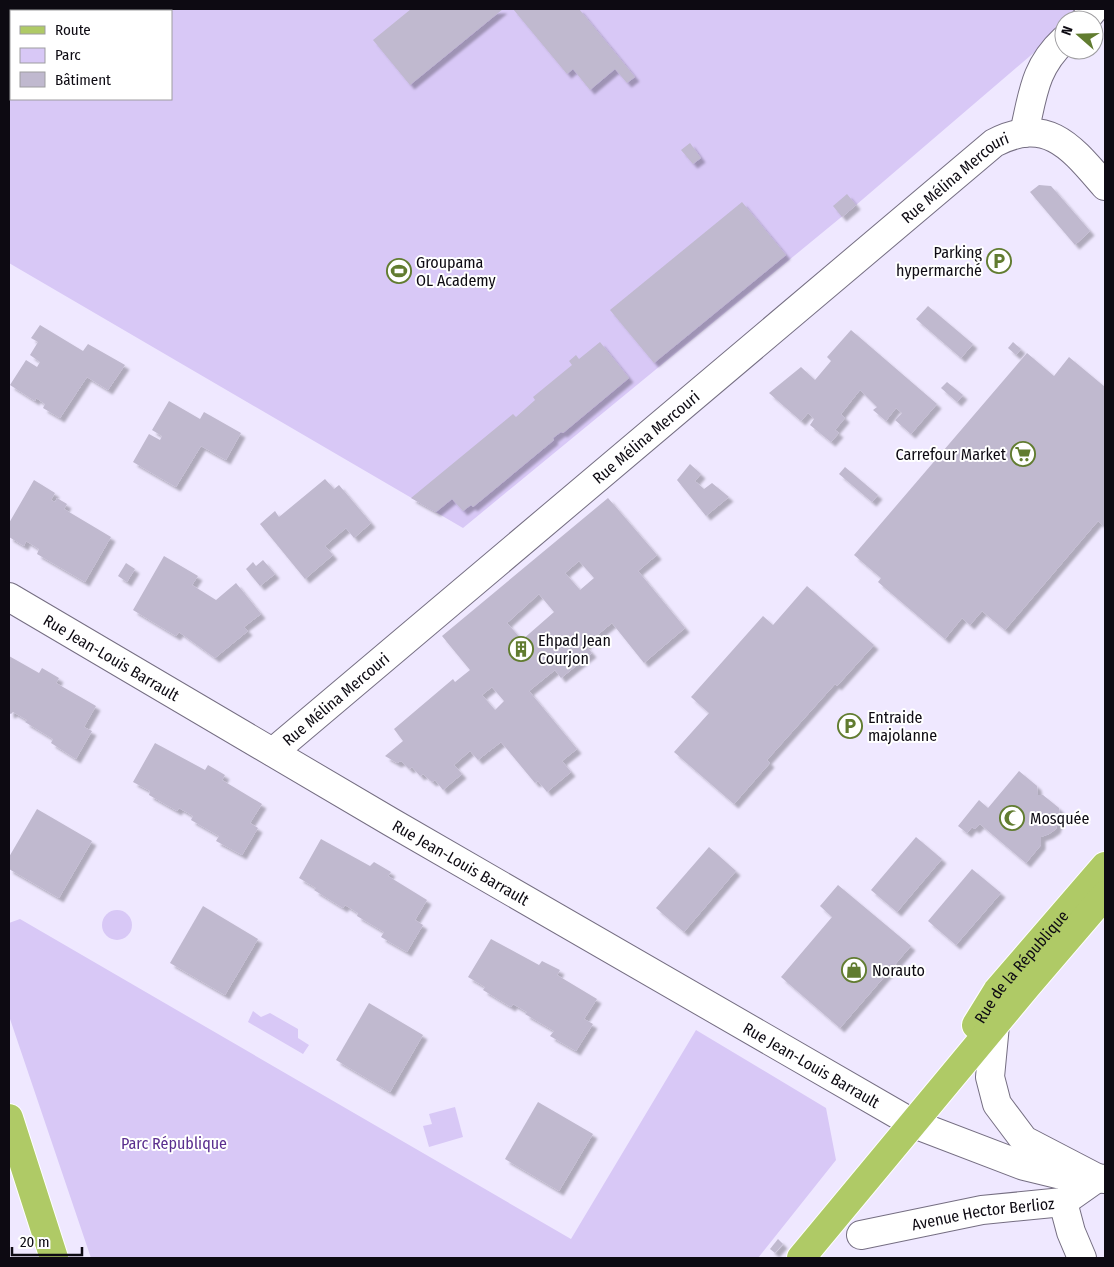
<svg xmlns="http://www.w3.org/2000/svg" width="1114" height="1267" font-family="'Fira Sans Condensed',sans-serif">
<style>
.green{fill:#d8c8f6;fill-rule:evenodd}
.building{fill:#c0b9cf;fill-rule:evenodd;filter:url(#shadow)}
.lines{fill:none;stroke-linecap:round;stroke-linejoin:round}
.minor-casing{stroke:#756e82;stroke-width:30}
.major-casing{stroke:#fff;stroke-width:30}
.minor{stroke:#fff;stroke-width:28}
.major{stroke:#afca66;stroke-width:28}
.labels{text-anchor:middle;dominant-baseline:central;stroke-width:4;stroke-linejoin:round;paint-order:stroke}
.street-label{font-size:16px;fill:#0d0a12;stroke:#fff}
.poi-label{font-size:16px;fill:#0d0a12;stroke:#fff;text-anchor:start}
.park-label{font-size:16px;fill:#5b2f8f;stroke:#fff}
</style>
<defs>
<filter id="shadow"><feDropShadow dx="4.5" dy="4.5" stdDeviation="1" flood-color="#0004"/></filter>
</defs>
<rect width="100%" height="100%" fill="#efe8ff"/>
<g class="green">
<path d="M9,9H1085L1073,20H1064V27L856,205L463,528L9,263ZM11,11H171V99H11Z"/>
<circle cx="117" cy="925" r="15"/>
<path d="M20,919L571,1239L696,1030L826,1108L836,1160L758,1258H91L9,1016V923Z"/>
<path d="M253,1011L261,1017L270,1013L298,1029V1038L309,1045L303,1054L248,1022Z"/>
<path d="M455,1107L463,1137L429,1147L423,1126L432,1124L429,1114Z"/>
</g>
<g class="building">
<path d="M411,9H503L410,85L373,40Z"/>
<path d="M513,9H579L635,77L627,83L615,69L590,90L573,69L567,74Z"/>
<path d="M690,143L701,158L693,164L681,150Z"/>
<path d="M1039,185L1051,186L1090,231L1075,245L1030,192Z"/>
<path d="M847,194L856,205L842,217L833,206Z"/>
<path d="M742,202L786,255L654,363L610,310Z"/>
<path d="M928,306L973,344L961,358L916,319Z"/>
<path d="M40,325L83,351L88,344L125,365L108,390L87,377L60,418L43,408L45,404L36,398L35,401L10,385L26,360L37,367L40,362L30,355L38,342L31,338Z"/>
<path d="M851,330L937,404L911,434L895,420L902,413L896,408L886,421L873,410L877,407L860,390L841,414L845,418L835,430L839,433L831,442L810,425L814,419L808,413L801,421L769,393L801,367L815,380L831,361L827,357Z"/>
<path d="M600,342L629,378L563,433L561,432L553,438L554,440L473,507L471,505L463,511L452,499L436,512L411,498L513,414L516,417L535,400L533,397L572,365L569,361L576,355L579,359Z"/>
<path d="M1013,342L1021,349L1016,355L1008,348Z"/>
<path d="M1027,353L1054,376L1069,357L1105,387V528L1098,521L1005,630L982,611L970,625L962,618L945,639L878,582L881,578L854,555Z"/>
<path d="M947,382L963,395L957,402L941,388Z"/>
<path d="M169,401L200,419L204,412L241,433L226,460L201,446L176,487L133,462L149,434L160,440L162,436L152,430Z"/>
<path d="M690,464L701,474L695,481L704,489L712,483L729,497L706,516L677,480Z"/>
<path d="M845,467L878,495L872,502L839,474Z"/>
<path d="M325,479L334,489L339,485L371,523L354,538L346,528L325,546L333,555L305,579L260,524L275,511L279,517Z"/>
<path d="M34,480L55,493L51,500L55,502L57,498L67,504L64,509L111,537L85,582L37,554L39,549L26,541L24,546L9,537V523Z"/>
<path d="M608,498L657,555L638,571L685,628L644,663L612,623L585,645L592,653L561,678L555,670L529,691L577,749L562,761L571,772L547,792L538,781L535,783L501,742L478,760L470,751L454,765L462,774L443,790L435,780L432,782L423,774L420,776L412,767L409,769L401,761L397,763L385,756L403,741L394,729L453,679L455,682L470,670L442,636ZM579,561L594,578L580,590L565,573ZM539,594L554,612L522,640L507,623ZM492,687L504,701L495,710L482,695Z"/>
<path d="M164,556L198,576L192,585L216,600L236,583L261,614L244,627L248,631L215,658L179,632L176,636L133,610Z"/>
<path d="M263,560L275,574L260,586L246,569L253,562L256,566Z"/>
<path d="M126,563L135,569L127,582L118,576Z"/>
<path d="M807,586L874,645L837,686L835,684L767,760L770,763L734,804L674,752L709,713L691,697L763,616L773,625Z"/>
<path d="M9,656L39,673L42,668L59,678L56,683L96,706L84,727L92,731L76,759L51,743L53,739L25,722L27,720L13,712L11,714L9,713Z"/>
<path d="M155,743L205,770L208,765L225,775L222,780L262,804L250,823L258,828L242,855L216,841L219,836L191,820L193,816L179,808L177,811L149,795L150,791L133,782Z"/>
<path d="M1019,771L1037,786L1038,795H1043L1059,808L1060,815L1056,829L1049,834L1041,837V845L1026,863L980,824L975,829L972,827L967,833L958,826L979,800L988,808Z"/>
<path d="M37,809L92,841L59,898L9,869V857Z"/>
<path d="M916,837L942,859L897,912L871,890Z"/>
<path d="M321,839L370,866L374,862L391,872L388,876L427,900L415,920L423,925L407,952L381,937L384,932L357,916L358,913L345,905L343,908L314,890L316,888L299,878Z"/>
<path d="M709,847L736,871L684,932L656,908Z"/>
<path d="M972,869L1001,893L956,945L928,921Z"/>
<path d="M838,885L911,946L840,1028L781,977L832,917L820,906Z"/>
<path d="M203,906L258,939L225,995L170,963Z"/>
<path d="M491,939L539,965L542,961L560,970L557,975L597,999L584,1019L593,1024L576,1051L550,1036L554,1031L525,1014L527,1012L513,1004L511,1007L483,990L485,987L468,977Z"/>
<path d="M369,1003L423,1035L390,1092L336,1060Z"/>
<path d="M538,1102L593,1134L559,1191L505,1159Z"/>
<path d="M778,1239L783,1244L775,1253L770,1249Z"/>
</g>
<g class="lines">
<defs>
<g id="minor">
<path d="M1085,20L1094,9"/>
<path d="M1024,133C1033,95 1034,68 1064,40"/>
<path id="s1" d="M9,597L391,822L914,1124L1024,1166L1061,1175L1105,1179"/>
<path id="s2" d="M273,752L994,143C1048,115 1072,148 1105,186"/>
<path d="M1063,1202L1071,1232L1082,1258"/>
<path id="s3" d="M861,1235L982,1210L1063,1202L1097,1178L1024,1140L997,1104L990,1077L995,1025"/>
</g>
<g id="major">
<path id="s4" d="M976,1025L997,991L1105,866"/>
<path d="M9,1118L54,1258"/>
<path d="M801,1258L1027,986L1105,895"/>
</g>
</defs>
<use href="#minor" class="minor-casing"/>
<use href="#major" class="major-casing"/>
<use href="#minor" class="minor"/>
<use href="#major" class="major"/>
</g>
<defs>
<symbol id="parking-ring" viewBox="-11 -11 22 22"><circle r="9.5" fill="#fff" stroke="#617c30" stroke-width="1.5"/><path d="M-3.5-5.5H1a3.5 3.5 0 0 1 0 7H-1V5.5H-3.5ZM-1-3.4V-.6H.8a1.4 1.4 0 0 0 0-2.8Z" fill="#617c30"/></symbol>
<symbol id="stadium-ring" viewBox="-11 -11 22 22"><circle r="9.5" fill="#fff" stroke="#617c30" stroke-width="1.5"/><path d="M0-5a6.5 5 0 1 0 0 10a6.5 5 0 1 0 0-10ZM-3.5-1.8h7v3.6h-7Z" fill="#617c30"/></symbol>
<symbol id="supermarket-ring" viewBox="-11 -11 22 22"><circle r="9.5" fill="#fff" stroke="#617c30" stroke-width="1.5"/><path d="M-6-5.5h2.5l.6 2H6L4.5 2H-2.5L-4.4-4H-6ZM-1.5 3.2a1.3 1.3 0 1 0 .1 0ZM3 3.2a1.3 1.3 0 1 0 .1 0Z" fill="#617c30"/></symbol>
<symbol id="building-ring" viewBox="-11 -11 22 22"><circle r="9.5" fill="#fff" stroke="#617c30" stroke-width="1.5"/><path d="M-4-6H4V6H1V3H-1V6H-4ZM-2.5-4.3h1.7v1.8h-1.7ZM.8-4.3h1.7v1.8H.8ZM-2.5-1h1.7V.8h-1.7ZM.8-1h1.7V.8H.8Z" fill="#617c30"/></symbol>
<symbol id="mosque-ring" viewBox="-11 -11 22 22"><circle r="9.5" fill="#fff" stroke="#617c30" stroke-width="1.5"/><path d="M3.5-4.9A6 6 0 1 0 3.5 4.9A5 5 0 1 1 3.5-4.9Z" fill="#617c30"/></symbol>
<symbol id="shop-ring" viewBox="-11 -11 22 22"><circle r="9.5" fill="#fff" stroke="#617c30" stroke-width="1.5"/><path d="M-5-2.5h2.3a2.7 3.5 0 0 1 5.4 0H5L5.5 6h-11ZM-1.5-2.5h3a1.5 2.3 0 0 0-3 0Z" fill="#617c30"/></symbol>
</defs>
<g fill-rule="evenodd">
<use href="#parking-ring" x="985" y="247" width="28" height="28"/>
<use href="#stadium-ring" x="385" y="257" width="28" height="28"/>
<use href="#supermarket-ring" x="1009" y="440" width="28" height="28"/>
<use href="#building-ring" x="507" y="635" width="28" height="28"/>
<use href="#parking-ring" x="836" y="712" width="28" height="28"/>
<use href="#mosque-ring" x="998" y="804" width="28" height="28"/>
<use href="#shop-ring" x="840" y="956" width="28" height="28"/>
</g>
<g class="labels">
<g class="street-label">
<text stroke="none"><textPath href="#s2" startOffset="892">Rue Mélina Mercouri</textPath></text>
<text stroke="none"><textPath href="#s2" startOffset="488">Rue Mélina Mercouri</textPath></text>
<text stroke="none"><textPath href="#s1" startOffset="119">Rue Jean-Louis Barrault</textPath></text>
<text stroke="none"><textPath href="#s2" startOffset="82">Rue Mélina Mercouri</textPath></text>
<text stroke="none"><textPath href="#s1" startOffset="524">Rue Jean-Louis Barrault</textPath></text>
<text stroke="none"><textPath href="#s4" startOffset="74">Rue de la République</textPath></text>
<text stroke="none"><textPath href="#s1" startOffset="929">Rue Jean-Louis Barrault</textPath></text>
<text stroke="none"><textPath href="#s3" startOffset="124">Avenue Hector Berlioz</textPath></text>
</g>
<g class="poi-label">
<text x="982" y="252" text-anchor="end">Parking<tspan x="982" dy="18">hypermarché</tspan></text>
<text x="416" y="262">Groupama<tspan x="416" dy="18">OL Academy</tspan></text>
<text x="1006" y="454" text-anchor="end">Carrefour Market</text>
<text x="538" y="640">Ehpad Jean<tspan x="538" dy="18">Courjon</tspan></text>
<text x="868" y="717">Entraide<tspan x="868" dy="18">majolanne</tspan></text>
<text x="1030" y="818">Mosquée</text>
<text x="872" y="970">Norauto</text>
</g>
<g class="park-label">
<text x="174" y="1143">Parc République</text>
</g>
</g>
<rect width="1114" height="1267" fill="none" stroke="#0d0a12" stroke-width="20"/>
<rect x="10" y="10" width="162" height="90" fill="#ffffff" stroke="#9e9da0"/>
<rect x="20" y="26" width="25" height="8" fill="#afca66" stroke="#9e9da0"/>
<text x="55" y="35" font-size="15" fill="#0d0a12">Route</text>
<rect x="20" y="48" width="25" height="15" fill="#d8c8f6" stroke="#9e9da0"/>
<text x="55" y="60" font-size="15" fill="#0d0a12">Parc</text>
<rect x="20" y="72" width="25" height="15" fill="#c0b9cf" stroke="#9e9da0"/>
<text x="55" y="85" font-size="15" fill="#0d0a12">Bâtiment</text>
<g transform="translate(1079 35) rotate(290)"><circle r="24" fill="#ffffff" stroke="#9e9da0"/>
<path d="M0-4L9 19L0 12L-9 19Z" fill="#617c30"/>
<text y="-8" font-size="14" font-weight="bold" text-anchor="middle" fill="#0d0a12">N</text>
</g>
<path d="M12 1247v8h70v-8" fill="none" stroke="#0d0a12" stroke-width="2.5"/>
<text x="20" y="1247" font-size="15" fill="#0d0a12" stroke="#ffffff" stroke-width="4" paint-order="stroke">20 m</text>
</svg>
